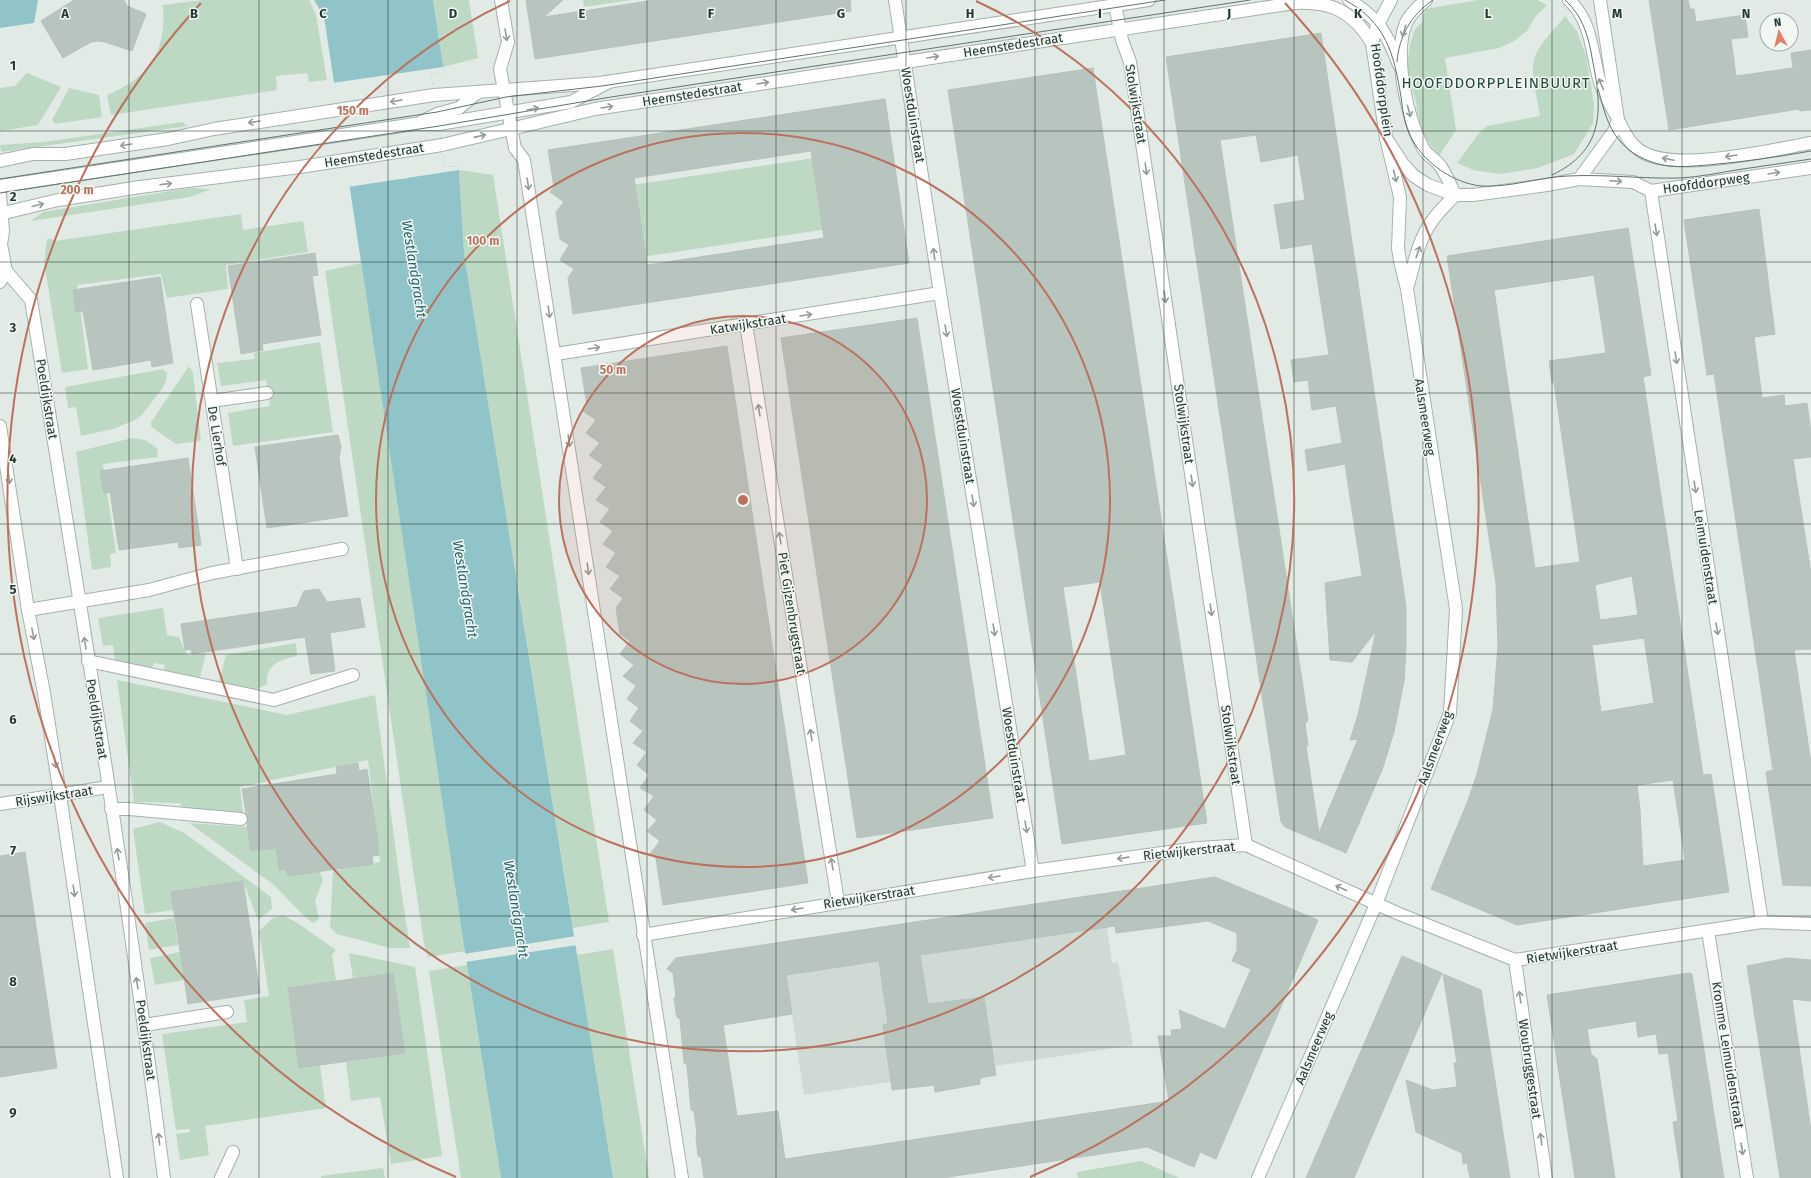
<svg xmlns="http://www.w3.org/2000/svg" width="1811" height="1178" font-family="'Fira Sans',sans-serif">
<style>
.built{fill:#d0dad5}
.green{fill:#bdd9c3}
.water{fill:#90c4c9;fill-rule:evenodd}
.pier{fill:#e2eae6;fill-rule:evenodd}
.building{fill:#b8c5bf;stroke:#b5c3bc;fill-rule:evenodd}
.lines{fill:none;stroke-linecap:round;stroke-linejoin:round}
.service-casing{stroke:#a5b1ac;stroke-width:14}
.minor-casing{stroke:#a5b1ac;stroke-width:14}
.tertiary-casing{stroke:#a5b1ac;stroke-width:14}
.secondary-casing{stroke:#a2b5ad;stroke-width:14}
.service{stroke:#fff;stroke-width:12}
.minor{stroke:#fff;stroke-width:12}
.tertiary{stroke:#fff;stroke-width:12}
.secondary{stroke:#fff;stroke-width:12}
.tram{stroke:#5f756d;stroke-width:1}
.oneway{stroke:#929c98}
.grid{fill:none;stroke:#243932;stroke-width:1;stroke-opacity:0.55}
.ring{fill:none;stroke:#bb715e;stroke-width:2}
.labels{text-anchor:middle;dominant-baseline:central;stroke-width:3;stroke-linejoin:round;paint-order:stroke}
.street-label{font-size:13px;fill:#243932;stroke:#f2f7f4}
.water-label{font-size:14px;font-style:italic;fill:#26676e;stroke:#f2f7f4}
.quarter-label{font-size:15px;letter-spacing:1px;fill:#23493d;stroke:#f2f7f4}
.grid-label{font-size:13px;text-anchor:middle;font-weight:bold;fill:#243932;stroke:#f2f7f4;stroke-width:3;stroke-linejoin:round;paint-order:stroke}
.centre{fill:#bb715e;stroke:#f2f7f4;stroke-width:2}
.ring-label{font-size:12px;text-anchor:middle;font-weight:bold;fill:#bb715e;stroke:#f2f7f4;stroke-width:3;stroke-linejoin:round;paint-order:stroke}
</style>
<rect width="100%" height="100%" fill="#e2eae6"/>
<path class="built" d="M1102,893L1112,963L1118,962L1133,1045L804,1095L781,942Z"/>
<g class="green">
<path d="M202,0H309L316,15L327,80L309,82L307,73L276,76L277,90L111,115L107,95C149,78 167,51 163,5Z"/>
<path d="M433,0H469L478,58L443,67Z"/>
<path d="M583,0H631L584,7Z"/>
<path d="M1478,0H1537L1547,5L1536,16L1527,31L1514,41L1499,48L1445,58L1456,130L1439,156L1421,132L1416,103L1407,68L1410,44L1415,29L1422,22L1425,9Z"/>
<path d="M1565,16L1577,31L1586,56L1594,104L1593,123L1574,154L1538,168L1500,174L1473,170L1457,163L1480,132L1487,126L1540,116C1538,99 1530,77 1534,60C1537,46 1556,28 1565,16Z"/>
<path d="M27,73L61,87L38,125L0,131V88L15,86Z"/>
<path d="M69,88L99,95L102,117L55,124L52,120Z"/>
<path d="M182,122L188,126L1,152L0,145L44,142Z"/>
<path d="M848,153L861,224L622,260L611,188Z"/>
<path d="M459,170L493,175L609,922L573,928L464,253Z"/>
<path d="M189,188L211,189L190,197L31,221L43,212Z"/>
<path d="M241,214L243,230L303,221L308,252L226,265L228,289L167,298L161,274L77,285L88,369L62,373L44,261L47,239H52L55,241Z"/>
<path d="M361,263L466,951L428,957L424,944L325,271Z"/>
<path d="M320,342L333,432L233,446L228,413L270,406L266,380L221,386L217,363L255,359L254,353Z"/>
<path d="M189,366L193,373L201,441L176,444L153,428L151,425V422Z"/>
<path d="M163,369L167,373L166,381L162,389L141,416L135,420L113,429L81,436L76,407L68,408L65,387Z"/>
<path d="M132,438L145,440L157,448L158,457L103,464L116,553L110,554L111,567L92,570L76,452Z"/>
<path d="M163,608L167,635L179,637L187,655L206,654L200,677L164,671L165,665L154,663L151,669L115,660L113,645L103,646L98,618Z"/>
<path d="M296,643L297,656C280,660 266,664 267,684L254,691L219,683L226,655Z"/>
<path d="M117,680L287,715L375,695L401,889L410,948H390L337,934L330,927L333,871L380,862L368,760L240,787L243,813L182,808L180,803L134,802Z"/>
<path d="M160,822L186,834L271,897L272,909L258,920L243,881L171,892L174,910L145,914L133,829Z"/>
<path d="M189,823L248,827L276,848L320,872L323,880L315,901L319,919L313,923L305,917L274,885Z"/>
<path d="M284,916L296,922L336,950L332,955L336,981L288,989L299,1068L320,1066L326,1108L205,1126L209,1155L180,1160L176,1134L190,1132V1129L176,1130L162,1034L247,1022L244,1000L269,996L259,931L273,918Z"/>
<path d="M174,918L178,945L149,950L145,923Z"/>
<path d="M613,949L649,1178H613L577,955Z"/>
<path d="M180,952L184,980L155,985L150,958Z"/>
<path d="M349,953L415,967L442,1156L391,1164L380,1097L351,1101L346,1062L405,1053L393,973L353,978Z"/>
<path d="M467,965L501,1178H461L429,971Z"/>
<path d="M1141,1161L1180,1178H1078L1077,1172Z"/>
<path d="M383,1168L385,1178H321V1176Z"/>
</g>
<g class="water">
<path d="M0,0H38L34,23L0,28Z"/>
<path d="M314,0H433L444,72L431,74L445,167L458,166L459,170L464,253L613,1178H501L467,965L325,23L323,15ZM386,75H392L408,178L401,179Z"/>
</g>
<g class="pier">
<path d="M443,67L444,72L431,74L445,167L458,166L459,170L348,187L332,83ZM388,77H391L406,177H403Z"/>
<path d="M576,936L577,945L465,962L464,954Z"/>
</g>
<g class="building">
<path d="M74,0H124L127,6L146,14L132,51L105,42L98,41L91,42L63,58L41,21Z"/>
<path d="M526,0H563L544,17L655,0H850L851,11L535,59Z"/>
<path d="M1649,0H1688L1690,9H1694L1696,22L1745,15L1748,37L1731,39L1736,76L1793,68L1791,53L1811,50V110L1800,111L1799,109L1669,130Z"/>
<path d="M1321,33L1406,607V647L1404,681L1394,732L1382,770L1346,853L1285,827L1281,822L1166,57ZM1256,135L1261,162L1298,155L1305,200L1274,205L1281,249L1312,244L1329,355L1291,360L1294,382L1308,380L1312,410L1336,406L1342,443L1305,450L1308,471L1345,464L1362,576L1325,583L1330,660L1352,662L1376,631L1358,715L1350,740L1358,739L1319,833L1306,746H1308L1305,724L1308,720L1220,140Z"/>
<path d="M1093,68L1207,823L1062,844L948,90ZM1100,582L1126,755L1089,761L1063,587Z"/>
<path d="M885,99L909,263L573,314L568,278L574,269L560,260L569,245L560,239L556,212L564,202L550,192L554,187L548,150ZM811,151L824,238L647,265L634,178Z"/>
<path d="M1759,209L1775,334L1754,337L1762,398L1784,395L1785,406L1807,403L1811,434V457L1793,459L1811,573V649L1794,650L1811,763V886L1783,885L1766,772L1773,770L1714,374L1707,375L1684,220Z"/>
<path d="M1628,228L1651,375L1643,377L1685,655L1703,775L1711,774L1729,892L1517,925L1431,889L1467,803L1477,774L1493,709L1498,646L1496,584L1447,256ZM1594,275L1606,353L1549,361L1552,383L1554,382L1580,562L1535,568L1494,290ZM1632,576L1638,615L1600,620L1595,585ZM1644,638L1654,703L1601,712L1592,645ZM1673,780L1685,860L1643,866L1640,810L1637,785Z"/>
<path d="M315,253L318,275L312,276L321,335L262,344L263,350L241,354L228,266Z"/>
<path d="M160,277L173,363L152,367L151,360L93,370L83,311L76,312L73,290Z"/>
<path d="M917,318L993,818L857,838L781,338Z"/>
<path d="M727,346L808,883L663,905L656,858L650,854L660,841L647,831L657,820L644,810L654,796L640,788L649,775L637,765L647,752L633,743L643,731L630,721L639,708L627,699L636,686L623,676L634,665L620,654L630,641L620,634L616,608L623,598L610,589L620,576L606,567L616,553L603,544L613,531L600,522L610,509L596,500L606,487L593,478L603,465L589,455L600,443L586,433L596,420L583,411L587,406L581,368Z"/>
<path d="M338,435L341,447L339,458L348,516L267,528L255,447Z"/>
<path d="M188,458L201,545L179,548L178,542L119,550L110,492L104,493L100,471Z"/>
<path d="M319,589L327,602L360,598L365,627L330,633L335,671L311,674L305,637L192,654L191,649L185,650L181,624L297,607L304,591Z"/>
<path d="M358,763L359,771L367,769L377,835L379,855L372,856L373,864L288,876L286,869L279,870L276,848L251,851L247,823L248,819L246,813L242,789L337,774L336,767Z"/>
<path d="M25,852L57,1068L0,1077V856Z"/>
<path d="M1215,877L1318,920L1216,1159L1200,1152L1194,1167L1147,1147L942,1178H704L701,1157L698,1156L696,1137L697,1135L694,1111L691,1110L687,1065L684,1063L680,1019L677,1017L676,1012L674,998L676,996L673,973L667,969L676,958ZM1208,921L1237,933V950L1232,961L1251,969L1225,1029L1179,1010L1182,1029L1171,1030L1172,1036H1158L1169,1101L785,1159L778,1111L737,1116L723,1025L792,1014L786,975L879,961L888,1024L883,1025L892,1090L934,1085L935,1092L980,1084V1078L996,1075L984,997L928,1004L920,955L1115,926L1116,933Z"/>
<path d="M243,881L260,993L188,1004L171,892Z"/>
<path d="M1402,956L1442,973L1363,1157L1354,1178H1306Z"/>
<path d="M1787,958L1811,960V1001L1792,999L1811,1131V1178H1780L1747,966Z"/>
<path d="M393,973L405,1053L299,1068L288,988Z"/>
<path d="M1689,973L1692,974L1724,1178H1681L1673,1122L1678,1121L1668,1053L1659,1054L1656,1034L1638,1037L1636,1021L1587,1029L1591,1054L1597,1059L1615,1178H1575L1547,995Z"/>
<path d="M1443,974L1481,990L1510,1178H1470L1467,1163L1463,1164L1462,1153L1416,1132L1406,1080L1433,1090L1457,1087L1454,1063H1457Z"/>
</g>
<g class="lines">
<defs>
<g id="service">
<path d="M1349,0C1378,18 1387,33 1399,65"/>
<path d="M1426,0C1419,6 1410,14 1406,23C1393,55 1407,118 1423,148C1427,156 1437,160 1441,167C1447,176 1451,186 1455,195"/>
<path d="M1569,0C1592,22 1591,50 1599,79C1602,91 1610,104 1616,115"/>
<path d="M421,122L437,114L459,108L477,93"/>
<path d="M0,186L415,124H439L571,102L609,82"/>
<path d="M212,401L267,393"/>
<path d="M88,661L274,700L353,675"/>
<path d="M111,809H129L241,819"/>
<path d="M144,1025L227,1012"/>
<path d="M221,1178L233,1152"/>
</g>
<g id="minor">
<path d="M501,0L508,42L500,69L515,148L524,160C579,499 627,839 682,1178"/>
<path d="M895,0L940,293L1033,871"/>
<path d="M1115,5L1122,40L1130,62L1246,845"/>
<path d="M1651,191L1762,922"/>
<path d="M0,195L3,231L1,244L6,271L31,300C78,592 127,884 164,1178"/>
<path d="M0,282L6,271"/>
<path d="M197,304L237,569"/>
<path d="M746,324L838,902"/>
<path d="M556,354L940,293"/>
<path d="M0,426L28,610L44,693L60,795L117,1178"/>
<path d="M28,610L149,590L212,573L342,549"/>
<path d="M0,804L108,787"/>
<path d="M1708,931L1747,1178"/>
<path d="M643,935L1033,871L1198,848L1246,845L1397,913L1515,960L1762,922L1811,924"/>
<path d="M1515,960L1546,1178"/>
</g>
<g id="tertiary">
<path d="M1618,120C1624,131 1628,142 1639,150C1672,174 1771,150 1811,143"/>
<path d="M0,161L33,154H65L168,139L214,129L434,95L600,83L1149,0"/>
<path d="M1579,179L1633,182L1651,191L1811,168"/>
<path d="M0,214L58,200L140,187L300,167L442,145L595,109L1295,3C1332,1 1353,12 1372,43"/>
</g>
<g id="secondary">
<path d="M1391,0L1377,26L1372,43L1386,138L1403,164L1414,176L1428,185L1455,195H1473L1547,185L1579,179L1614,131L1618,120L1600,0"/>
<path d="M1407,288C1414,265 1418,240 1432,221C1439,211 1448,203 1455,195"/>
<path d="M1258,1178L1376,904L1450,713L1456,609L1407,289L1400,261L1398,248L1400,197L1386,138"/>
</g>
</defs>
<use href="#service" class="service-casing"/>
<use href="#minor" class="minor-casing"/>
<use href="#tertiary" class="tertiary-casing"/>
<use href="#secondary" class="secondary-casing"/>
<use href="#service" class="service"/>
<use href="#minor" class="minor"/>
<use href="#tertiary" class="tertiary"/>
<use href="#secondary" class="secondary"/>
<g class="tram">
<path d="M1345,0C1386,22 1394,54 1401,97C1403,112 1405,128 1413,141C1426,164 1454,183 1481,186C1508,188 1540,177 1568,176C1605,174 1642,179 1680,178C1699,177 1718,173 1736,170C1761,166 1786,163 1811,159"/>
<path d="M1397,62C1399,36 1411,15 1433,0"/>
<path d="M1598,89C1603,106 1607,126 1619,140C1629,153 1647,162 1663,165C1678,168 1693,166 1708,165C1743,162 1777,157 1811,151"/>
<path d="M1552,175C1603,151 1603,112 1593,63C1589,39 1584,17 1565,0"/>
<path d="M0,179L437,112L506,97L602,86L1165,0"/>
<path d="M0,193L439,126L611,97L1250,0"/>
</g>
</g>
<defs><path id="oneway-shaft" d="M-6 0H5M1.5-3L5.5 0L1.5 3" fill="none" stroke-width="1.6" stroke-linecap="round" stroke-linejoin="round"/></defs>
<g class="oneway">
<use href="#oneway-shaft" transform="translate(1404 31) rotate(107)"/>
<use href="#oneway-shaft" transform="translate(506 35) rotate(81)"/>
<use href="#oneway-shaft" transform="translate(933 57) rotate(-9)"/>
<use href="#oneway-shaft" transform="translate(763 83) rotate(-9)"/>
<use href="#oneway-shaft" transform="translate(1601 84) rotate(-113)"/>
<use href="#oneway-shaft" transform="translate(396 101) rotate(171)"/>
<use href="#oneway-shaft" transform="translate(607 107) rotate(-9)"/>
<use href="#oneway-shaft" transform="translate(533 109) rotate(-10)"/>
<use href="#oneway-shaft" transform="translate(1409 111) rotate(75)"/>
<use href="#oneway-shaft" transform="translate(254 122) rotate(171)"/>
<use href="#oneway-shaft" transform="translate(480 136) rotate(-13)"/>
<use href="#oneway-shaft" transform="translate(126 145) rotate(171)"/>
<use href="#oneway-shaft" transform="translate(1731 156) rotate(171)"/>
<use href="#oneway-shaft" transform="translate(1668 159) rotate(-168)"/>
<use href="#oneway-shaft" transform="translate(1146 169) rotate(82)"/>
<use href="#oneway-shaft" transform="translate(1774 173) rotate(-9)"/>
<use href="#oneway-shaft" transform="translate(1395 176) rotate(76)"/>
<use href="#oneway-shaft" transform="translate(1616 181) rotate(3)"/>
<use href="#oneway-shaft" transform="translate(166 184) rotate(-7)"/>
<use href="#oneway-shaft" transform="translate(528 184) rotate(81)"/>
<use href="#oneway-shaft" transform="translate(38 205) rotate(-14)"/>
<use href="#oneway-shaft" transform="translate(1656 230) rotate(81)"/>
<use href="#oneway-shaft" transform="translate(1418 252) rotate(-71)"/>
<use href="#oneway-shaft" transform="translate(934 254) rotate(-98)"/>
<use href="#oneway-shaft" transform="translate(1165 297) rotate(82)"/>
<use href="#oneway-shaft" transform="translate(549 312) rotate(81)"/>
<use href="#oneway-shaft" transform="translate(806 315) rotate(-9)"/>
<use href="#oneway-shaft" transform="translate(946 331) rotate(81)"/>
<use href="#oneway-shaft" transform="translate(594 348) rotate(-9)"/>
<use href="#oneway-shaft" transform="translate(1676 358) rotate(81)"/>
<use href="#oneway-shaft" transform="translate(759 410) rotate(-99)"/>
<use href="#oneway-shaft" transform="translate(569 441) rotate(82)"/>
<use href="#oneway-shaft" transform="translate(9 478) rotate(82)"/>
<use href="#oneway-shaft" transform="translate(1192 481) rotate(82)"/>
<use href="#oneway-shaft" transform="translate(1695 487) rotate(81)"/>
<use href="#oneway-shaft" transform="translate(973 501) rotate(81)"/>
<use href="#oneway-shaft" transform="translate(780 538) rotate(-99)"/>
<use href="#oneway-shaft" transform="translate(588 569) rotate(82)"/>
<use href="#oneway-shaft" transform="translate(1211 610) rotate(82)"/>
<use href="#oneway-shaft" transform="translate(1717 629) rotate(81)"/>
<use href="#oneway-shaft" transform="translate(994 630) rotate(81)"/>
<use href="#oneway-shaft" transform="translate(33 634) rotate(79)"/>
<use href="#oneway-shaft" transform="translate(85 643) rotate(-99)"/>
<use href="#oneway-shaft" transform="translate(811 735) rotate(-99)"/>
<use href="#oneway-shaft" transform="translate(55 762) rotate(81)"/>
<use href="#oneway-shaft" transform="translate(1026 827) rotate(81)"/>
<use href="#oneway-shaft" transform="translate(118 854) rotate(-99)"/>
<use href="#oneway-shaft" transform="translate(1123 858) rotate(172)"/>
<use href="#oneway-shaft" transform="translate(832 864) rotate(-99)"/>
<use href="#oneway-shaft" transform="translate(994 877) rotate(171)"/>
<use href="#oneway-shaft" transform="translate(1341 888) rotate(-155)"/>
<use href="#oneway-shaft" transform="translate(74 891) rotate(82)"/>
<use href="#oneway-shaft" transform="translate(797 909) rotate(170)"/>
<use href="#oneway-shaft" transform="translate(137 983) rotate(-99)"/>
<use href="#oneway-shaft" transform="translate(1520 997) rotate(-98)"/>
<use href="#oneway-shaft" transform="translate(159 1139) rotate(-97)"/>
<use href="#oneway-shaft" transform="translate(1541 1139) rotate(-98)"/>
<use href="#oneway-shaft" transform="translate(1742 1149) rotate(81)"/>
</g>
<path class="grid" d="M129,0V1178M259,0V1178M388,0V1178M517,0V1178M647,0V1178M776,0V1178M906,0V1178M1035,0V1178M1164,0V1178M1294,0V1178M1423,0V1178M1552,0V1178M1682,0V1178M0,131H1811M0,262H1811M0,393H1811M0,524H1811M0,654H1811M0,785H1811M0,916H1811M0,1047H1811"/>
<circle cx="743" cy="500" r="184" fill="#bb715e" fill-opacity=".12"/>
<g class="ring">
<circle cx="743" cy="500" r="184"/>
<circle cx="743" cy="500" r="367"/>
<path d="M976 1A551 551 0 1 1 510 1"/>
<path d="M456 1177A735 735 0 0 1 201 3M1285 3A735 735 0 0 1 1030 1177"/>
</g>
<g class="labels">
<g class="street-label">
<text transform="translate(1013 45) rotate(-9)">Heemstedestraat</text>
<text transform="translate(1382 90) rotate(82)">Hoofddorpplein</text>
<text transform="translate(692 94) rotate(-9)">Heemstedestraat</text>
<text transform="translate(1136 104) rotate(81)">Stolwijkstraat</text>
<text transform="translate(913 115) rotate(81)">Woestduinstraat</text>
<text transform="translate(374 155) rotate(-9)">Heemstedestraat</text>
<text transform="translate(1706 183) rotate(-8)">Hoofddorpweg</text>
<text transform="translate(748 324) rotate(-9)">Katwijkstraat</text>
<text transform="translate(47 399) rotate(81)">Poeldijkstraat</text>
<text transform="translate(1425 417) rotate(81)">Aalsmeerweg</text>
<text transform="translate(1184 424) rotate(82)">Stolwijkstraat</text>
<text transform="translate(217 436) rotate(81)">De Lierhof</text>
<text transform="translate(963 436) rotate(81)">Woestduinstraat</text>
<text transform="translate(1706 557) rotate(81)">Leimuidenstraat</text>
<text transform="translate(792 613) rotate(81)">Piet Gijzenbrugstraat</text>
<text transform="translate(97 719) rotate(81)">Poeldijkstraat</text>
<text transform="translate(1231 745) rotate(82)">Stolwijkstraat</text>
<text transform="translate(1435 748) rotate(-70)">Aalsmeerweg</text>
<text transform="translate(1014 755) rotate(81)">Woestduinstraat</text>
<text transform="translate(54 796) rotate(-9)">Rijswijkstraat</text>
<text transform="translate(1189 851) rotate(-6)">Rietwijkerstraat</text>
<text transform="translate(869 897) rotate(-9)">Rietwijkerstraat</text>
<text transform="translate(1572 952) rotate(-9)">Rietwijkerstraat</text>
<text transform="translate(146 1040) rotate(82)">Poeldijkstraat</text>
<text transform="translate(1314 1048) rotate(-67)">Aalsmeerweg</text>
<text transform="translate(1728 1055) rotate(81)">Kromme Leimuidenstraat</text>
<text transform="translate(1530 1069) rotate(82)">Woubruggestraat</text>
</g>
<g class="water-label">
<text transform="translate(414 269) rotate(81)">Westlandgracht</text>
<text transform="translate(465 589) rotate(81)">Westlandgracht</text>
<text transform="translate(516 909) rotate(81)">Westlandgracht</text>
</g>
<g class="quarter-label">
<text x="1496" y="83">HOOFDDORPPLEINBUURT</text>
</g>
</g>
<g class="grid-label">
<text x="65" y="18">A</text>
<text x="194" y="18">B</text>
<text x="323" y="18">C</text>
<text x="453" y="18">D</text>
<text x="582" y="18">E</text>
<text x="711" y="18">F</text>
<text x="841" y="18">G</text>
<text x="970" y="18">H</text>
<text x="1100" y="18">I</text>
<text x="1229" y="18">J</text>
<text x="1358" y="18">K</text>
<text x="1488" y="18">L</text>
<text x="1617" y="18">M</text>
<text x="1746" y="18">N</text>
<text x="13" y="70">1</text>
<text x="13" y="201">2</text>
<text x="13" y="332">3</text>
<text x="13" y="463">4</text>
<text x="13" y="594">5</text>
<text x="13" y="724">6</text>
<text x="13" y="855">7</text>
<text x="13" y="986">8</text>
<text x="13" y="1117">9</text>
</g>
<circle cx="743" cy="500" r="6" class="centre"/>
<g class="ring-label">
<text x="353" y="115">150 m</text>
<text x="77" y="194">200 m</text>
<text x="483" y="245">100 m</text>
<text x="613" y="374">50 m</text>
</g>
<g transform="translate(1779 32) rotate(352)"><circle r="19" fill="#f2f7f4" stroke="#a0aba6"/>
<path d="M0-3L7 15L0 10L-7 15Z" fill="#e17f69"/>
<text y="-6" font-size="11" font-weight="bold" text-anchor="middle" fill="#243932">N</text>
</g>
</svg>
